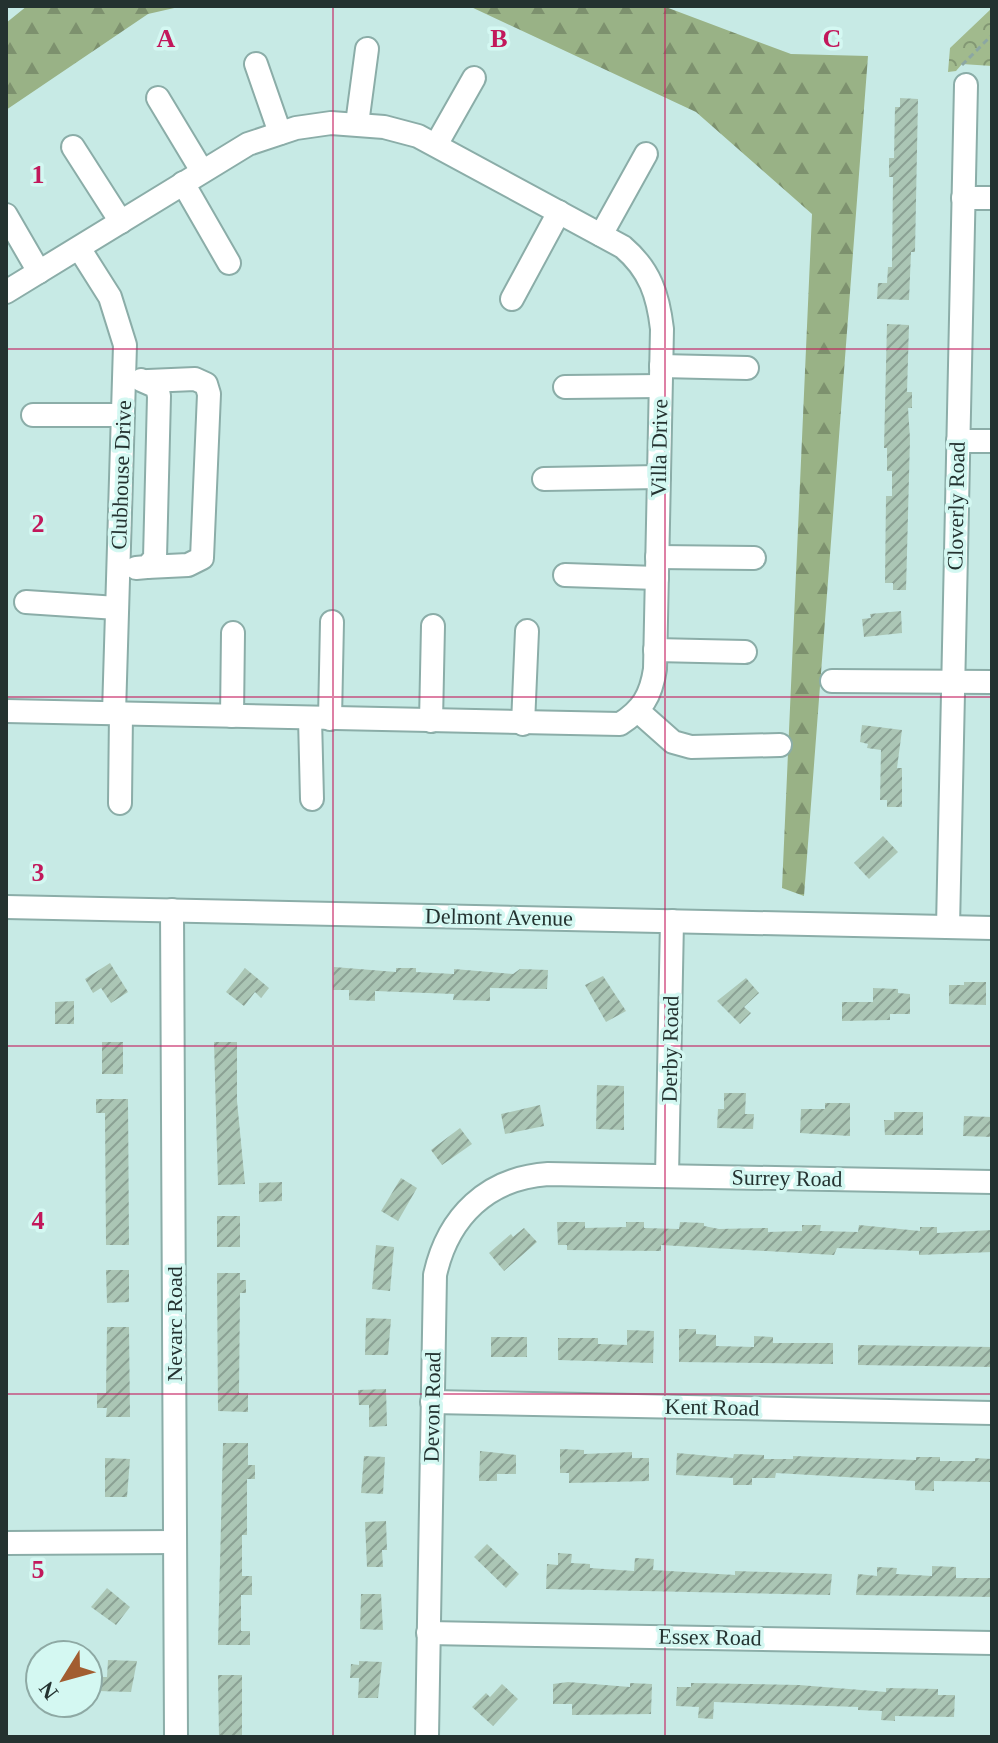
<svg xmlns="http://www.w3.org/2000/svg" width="998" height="1743" font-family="'Times New Roman',serif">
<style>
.forest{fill:url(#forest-firs)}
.park{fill:url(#park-crowns)}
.building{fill:url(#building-hatch)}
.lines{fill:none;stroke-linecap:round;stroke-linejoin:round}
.minor-casing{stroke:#8bada8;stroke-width:26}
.path{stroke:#8ca7a3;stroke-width:3;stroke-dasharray:6 4;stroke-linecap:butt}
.minor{stroke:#fff;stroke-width:22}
.grid{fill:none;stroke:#c2185b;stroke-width:2;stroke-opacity:0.55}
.labels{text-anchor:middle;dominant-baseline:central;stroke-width:7;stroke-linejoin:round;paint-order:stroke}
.street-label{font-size:22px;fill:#243230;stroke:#d4f8f2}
.grid-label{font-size:26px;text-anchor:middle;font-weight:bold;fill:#c2185b;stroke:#d4f8f2;stroke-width:7;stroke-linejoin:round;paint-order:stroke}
</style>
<defs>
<pattern id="forest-firs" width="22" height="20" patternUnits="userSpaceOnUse" patternTransform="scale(2)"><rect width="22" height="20" fill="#99b286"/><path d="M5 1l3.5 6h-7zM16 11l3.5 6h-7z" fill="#7d916e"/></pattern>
<pattern id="park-crowns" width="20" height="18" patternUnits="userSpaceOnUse" patternTransform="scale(2)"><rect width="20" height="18" fill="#a1ba8d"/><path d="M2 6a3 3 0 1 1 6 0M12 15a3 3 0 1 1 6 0" fill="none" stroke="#839874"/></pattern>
<pattern id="building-hatch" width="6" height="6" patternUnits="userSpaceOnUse" patternTransform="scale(2)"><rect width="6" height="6" fill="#abc6b5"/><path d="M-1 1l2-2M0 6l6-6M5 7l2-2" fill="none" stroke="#8ba194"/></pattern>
</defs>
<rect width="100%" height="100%" fill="#c7eae5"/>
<g class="forest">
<path d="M27,6H183L148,14L6,110V23Z"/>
<path d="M469,6H663L791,54L868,56L804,896L782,888L812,214L696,112Z"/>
</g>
<path class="park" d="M992,8V66L962,64L956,71L948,72L950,48Z"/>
<g class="building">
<path d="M900,98L918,99L915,252H911L909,300L877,299L878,283H887L888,267H892L893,177H889V158H894L895,107H900Z"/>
<path d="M887,324L909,325L907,392H912V408H908L910,439L906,590H893V583H885L886,496H892V471H887V448H884Z"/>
<path d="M901,611L902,633L864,637L862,619L871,618L870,614Z"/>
<path d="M862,725L902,730L897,768H902V807H887V800H880L881,750L867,748L868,744L860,742Z"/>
<path d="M883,836L898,852L869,879L854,863Z"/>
<path d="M110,963L128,992L111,1003L101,988L93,993L85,979Z"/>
<path d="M334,967L396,972V968H416V972L454,974V969L513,974L520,969L548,970L547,989L490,988V1001L453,1000L454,994L375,991V1001L349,1000V990H333Z"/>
<path d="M245,968L269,988L261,998L255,992L244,1006L226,992Z"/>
<path d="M603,976L626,1011L606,1022L585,985Z"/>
<path d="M746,978L759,993L744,1007L751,1013L740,1024L717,1001Z"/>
<path d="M964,982H986V1005L949,1004V985H964Z"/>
<path d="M873,988L898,989V993L910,994V1014H890V1020L842,1021V1002H873Z"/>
<path d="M74,1001V1024H55V1002Z"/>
<rect x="102" y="1042" width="21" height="32"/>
<path d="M214,1042H237V1101L245,1184L218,1185Z"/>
<path d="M597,1085L624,1086V1130L596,1129Z"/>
<path d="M724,1093H746L745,1114H754L753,1129L717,1128L718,1109H724Z"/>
<path d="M96,1099H128L129,1245H106L105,1113H96Z"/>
<path d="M825,1103H850V1136L800,1133L801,1109H825Z"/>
<path d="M540,1105L544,1126L505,1134L501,1114Z"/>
<path d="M894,1112H923V1135H885L884,1120H894Z"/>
<path d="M964,1116L992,1117V1137L963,1136Z"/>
<path d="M460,1128L472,1144L442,1165L431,1150Z"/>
<path d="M401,1178L417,1188L398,1221L381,1211Z"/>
<path d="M282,1182V1201L259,1202V1183Z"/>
<rect x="217" y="1216" width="23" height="31"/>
<path d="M557,1222H585V1228L626,1227V1222H644V1228L679,1229L680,1222L704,1223V1226L719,1229L768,1228V1232L802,1231V1225H821L820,1231L858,1232L859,1225L920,1231V1227H937V1233L992,1230V1252L919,1255V1251L837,1248L834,1255L661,1245V1251L567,1250V1245H558Z"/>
<path d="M524,1228L537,1242L504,1271L489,1253L511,1234L513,1237Z"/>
<path d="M376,1245L394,1247L390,1291L372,1289Z"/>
<path d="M106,1270H129V1302L107,1303Z"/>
<path d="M217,1273H240V1280H246V1293H240L239,1393H248V1412L218,1411Z"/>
<path d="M366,1318L391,1319L388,1355H365Z"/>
<path d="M107,1327H129L130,1417H106L107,1408H97V1393H106Z"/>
<path d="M679,1329H696V1334L716,1335V1346L754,1347V1336L773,1337V1343H833V1364L679,1362Z"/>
<path d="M627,1330L654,1331L653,1363L558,1360V1338H598V1344L627,1345Z"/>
<rect x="491" y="1337" width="36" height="20"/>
<path d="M858,1345L992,1347V1367L858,1365Z"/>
<path d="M386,1389L387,1426L369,1427V1405H359L358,1390Z"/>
<path d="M223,1443H248V1465H255V1479H247V1535H242V1576H252V1595H241V1631H250V1645H218Z"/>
<path d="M560,1449L584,1450V1454L632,1452V1458H649V1481L569,1483V1473H560Z"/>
<path d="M480,1451L516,1455V1474H497V1481H479Z"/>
<path d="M677,1453L733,1458L734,1454L764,1455V1459H793V1456L916,1460V1457H940V1461H975V1458L992,1459V1482L934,1481V1491L915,1490V1481L776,1473L775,1478H752V1485H733V1478L676,1475Z"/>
<path d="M364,1456L385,1457L383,1494L361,1493Z"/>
<path d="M105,1458L130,1459L127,1497H105Z"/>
<path d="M386,1521L387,1550H382L383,1567H367L365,1522Z"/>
<path d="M487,1544L519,1574L506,1588L474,1557Z"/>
<path d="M558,1553L572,1554L571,1563L590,1564V1568L634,1571L635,1558L654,1559L653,1570L735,1575V1571L832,1574L830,1595L546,1589L547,1564L558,1565Z"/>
<path d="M932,1566L956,1567V1578H992V1597L856,1595L858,1574L877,1576V1567L897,1568L896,1574L932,1576Z"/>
<path d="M107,1588L130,1607L116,1625L91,1607Z"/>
<path d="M361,1594H381L383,1630L360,1629Z"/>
<path d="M108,1660L137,1661L131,1692L98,1691L99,1677H107Z"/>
<path d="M359,1661L382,1662L378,1698H358L359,1678H350L351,1664L359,1665Z"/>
<path d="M218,1675H242V1737H219Z"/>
<path d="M568,1682L630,1687V1683L652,1684L651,1714L572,1715V1704H553V1684Z"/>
<path d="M691,1683L799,1685L886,1692V1688L938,1689V1695H955L954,1717L895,1716V1721L881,1720L882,1711L858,1710V1707L714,1702L713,1719L698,1718L699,1707L676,1706L677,1687H691Z"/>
<path d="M502,1684L518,1699L493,1726L472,1707L486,1693L490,1697Z"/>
</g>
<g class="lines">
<defs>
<g id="minor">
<path d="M256,64L280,133"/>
<path d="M158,98L202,171"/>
<path d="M357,124L367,49"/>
<path d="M436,145L474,78"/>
<path d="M73,147L121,222"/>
<path d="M183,183L229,263"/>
<path d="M963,198H992"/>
<path d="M6,215L39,272"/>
<path d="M601,235L646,154"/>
<path d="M79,248L110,297L125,345L114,713"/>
<path d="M6,292L248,144L296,128L331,123L384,127L418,136L623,247C650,270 658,295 662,329L655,669C651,696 642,710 620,724L6,711"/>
<path d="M512,299L559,212"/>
<path d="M661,366L747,368"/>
<path d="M565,387L660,386"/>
<path d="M33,415H123"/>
<path d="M958,441H992"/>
<path d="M544,479L659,477"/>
<path d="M657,557L754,558"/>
<path d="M147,567L188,565L202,558L209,394L206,384L195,379L148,381"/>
<path d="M136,568L147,567L155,558L159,396L157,387L141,380"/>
<path d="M565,575L657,578"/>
<path d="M26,602L117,608"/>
<path d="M655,650L745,652"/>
<path d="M832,681L992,682"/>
<path d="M638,711L673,742L691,747L780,745"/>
<path d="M232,716L233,633"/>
<path d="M310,718L312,799"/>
<path d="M330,719L332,622"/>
<path d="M431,721L433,626"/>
<path d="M523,724L527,631"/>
<path d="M120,803L121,713"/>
<path d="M6,907L992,928"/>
<path d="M172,910L176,1737"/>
<path d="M948,927L966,85"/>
<path d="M667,1176L672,921"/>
<path d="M432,1402L992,1413"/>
<path d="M6,1543L175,1542"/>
<path d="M428,1633L992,1643"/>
<path d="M427,1737L435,1275C448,1216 488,1178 548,1174L992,1182"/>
</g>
</defs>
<use href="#minor" class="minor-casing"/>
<path class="path" d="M962,65L992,35"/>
<use href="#minor" class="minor"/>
</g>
<path class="grid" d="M333,6V1737M665,6V1737M6,349H992M6,697H992M6,1046H992M6,1394H992"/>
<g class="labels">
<g class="street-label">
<text transform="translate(659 448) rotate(-89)">Villa Drive</text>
<text transform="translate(121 475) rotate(-88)">Clubhouse Drive</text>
<text transform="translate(956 506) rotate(-89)">Cloverly Road</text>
<text transform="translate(499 917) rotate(1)">Delmont Avenue</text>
<text transform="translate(670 1049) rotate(-89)">Derby Road</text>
<text transform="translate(787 1178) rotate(1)">Surrey Road</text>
<text transform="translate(174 1324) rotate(-90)">Nevarc Road</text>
<text transform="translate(432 1407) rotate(-89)">Devon Road</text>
<text transform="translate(712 1407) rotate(1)">Kent Road</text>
<text transform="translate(710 1637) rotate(1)">Essex Road</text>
</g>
</g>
<g class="grid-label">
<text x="166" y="47">A</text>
<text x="499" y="47">B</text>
<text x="832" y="47">C</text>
<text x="38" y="183">1</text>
<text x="38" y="532">2</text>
<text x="38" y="881">3</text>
<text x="38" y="1229">4</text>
<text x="38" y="1578">5</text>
</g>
<rect width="998" height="1743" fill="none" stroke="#243230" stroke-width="16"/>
<g transform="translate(64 1679) rotate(233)"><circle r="38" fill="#d4f8f2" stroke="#8ea9a4" stroke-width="2"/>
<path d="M0-6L14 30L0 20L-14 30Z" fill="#a25d30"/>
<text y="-12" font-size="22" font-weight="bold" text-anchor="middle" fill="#243230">N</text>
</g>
</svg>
